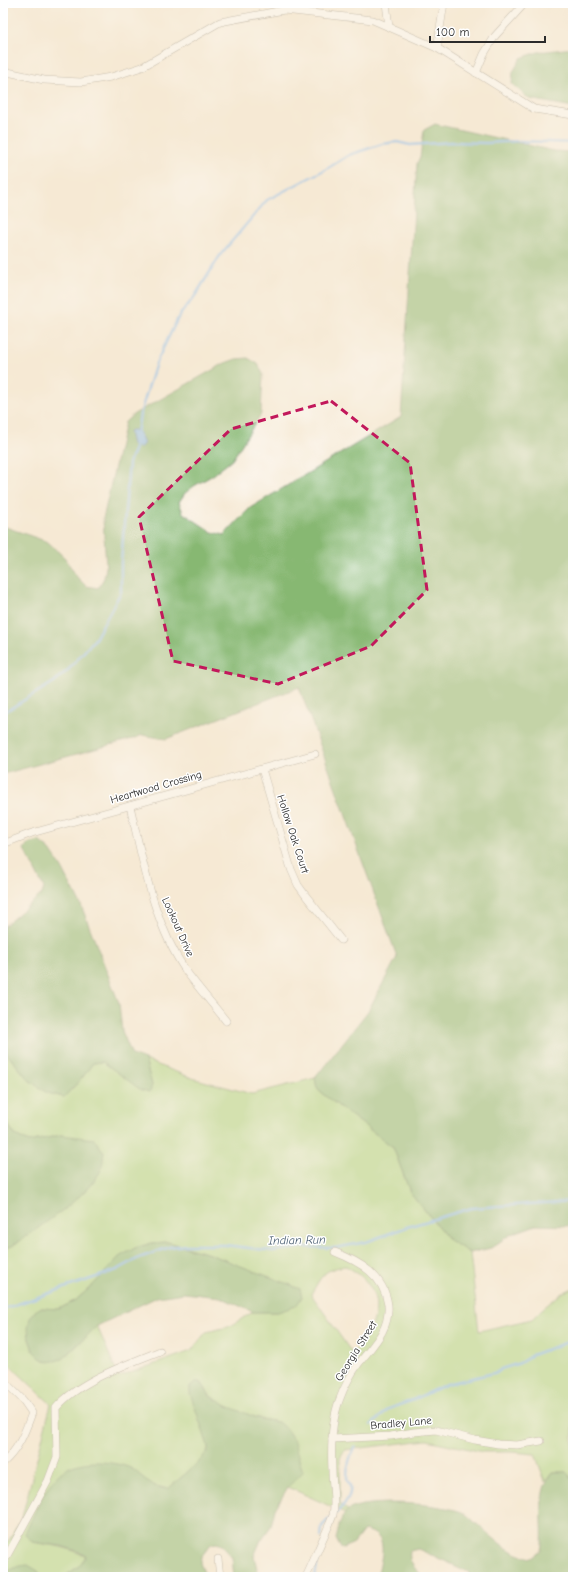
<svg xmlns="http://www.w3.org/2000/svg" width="576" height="1580" font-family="'Comic Neue',sans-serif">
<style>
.green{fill:#aad784;stroke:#6a8158;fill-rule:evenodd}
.forest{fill:#87b872;stroke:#59724e}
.water{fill:#7eb7ef;stroke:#54718d}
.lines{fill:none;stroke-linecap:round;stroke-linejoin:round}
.stream{stroke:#7eb7ef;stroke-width:2.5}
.street-casing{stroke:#908a80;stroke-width:8}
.street{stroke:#fff;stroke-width:7}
.marked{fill:none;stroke:#c2185b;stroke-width:3;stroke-dasharray:8 5;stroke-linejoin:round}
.labels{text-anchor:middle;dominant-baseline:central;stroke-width:3;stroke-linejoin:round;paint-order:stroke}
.street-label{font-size:11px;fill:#2b2b2b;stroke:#fff}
.water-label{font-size:12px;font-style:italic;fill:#485c70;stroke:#fff}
</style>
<rect width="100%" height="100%" fill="#fff"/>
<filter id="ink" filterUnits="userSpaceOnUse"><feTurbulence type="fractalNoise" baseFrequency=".025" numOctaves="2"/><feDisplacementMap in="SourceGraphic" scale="8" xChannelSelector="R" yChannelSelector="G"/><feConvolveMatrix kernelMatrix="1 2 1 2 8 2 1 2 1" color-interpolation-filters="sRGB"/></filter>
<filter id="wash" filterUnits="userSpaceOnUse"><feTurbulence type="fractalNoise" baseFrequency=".012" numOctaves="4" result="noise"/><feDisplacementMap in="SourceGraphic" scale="16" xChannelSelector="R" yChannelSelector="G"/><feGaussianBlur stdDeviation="0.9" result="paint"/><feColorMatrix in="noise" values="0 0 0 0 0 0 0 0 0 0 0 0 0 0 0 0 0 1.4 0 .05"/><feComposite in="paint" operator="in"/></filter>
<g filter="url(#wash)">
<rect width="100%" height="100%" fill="#f6e9d4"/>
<path class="green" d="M3,1049L29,1080L47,1093L64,1097L82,1078L93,1063L103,1062L122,1075L152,1085L145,1060L192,1078L252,1094L315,1078L317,1088L320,1092L393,1147L410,1192L449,1240L470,1253L479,1331L532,1319L542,1309L562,1293L573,1288V1479L566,1472H552L545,1481L535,1454L512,1452H483L427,1440L345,1450L342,1454L340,1459V1505L348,1510L345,1513L288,1487L303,1472L278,1422C259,1419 222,1409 210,1395C206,1391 204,1386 201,1382L208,1446V1451L200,1461L168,1489L152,1485L130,1468L32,1542C51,1545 70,1547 86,1557L79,1566L64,1577H41L38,1571L5,1574L3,1577V1551L22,1517L51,1404L3,1359V1249L12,1246L76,1199L90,1185L61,1135L29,1142L15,1135L3,1117ZM168,1242L209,1254L300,1289L278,1312H253L228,1327L206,1332L191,1351L119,1377L97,1326L63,1359L40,1358L34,1352L29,1339L40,1308L59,1309L76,1300L135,1248L152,1243ZM346,1266C354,1271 363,1276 368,1284C386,1308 370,1336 352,1353L311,1294C322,1276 323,1269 346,1266Z"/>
<g class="forest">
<path d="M573,48V107L529,99L512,84L513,72L521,58L538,52Z"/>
<path d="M435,124L554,151L573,152V1226L536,1225L511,1234L491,1248L470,1253L449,1240L410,1192L393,1147L320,1092L317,1088L315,1078L368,1011L397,957L299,687L166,739L142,735L136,738L3,774V526L48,542L65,558L77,577L86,586L98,588L104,578L106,567L103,519L125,422L134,414L225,363L236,359L248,358L258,364L263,374L261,414L232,460L213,475L194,486L185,493L179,502L183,513L212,532L224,535L250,508L401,417L417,163L420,157L424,130Z"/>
<path d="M39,841L50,850L62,868L81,905L119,1003L122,1031L132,1055L145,1060L152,1085L150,1092L141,1090L103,1062L93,1063L82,1078L64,1097L47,1093L29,1080L3,1049V927L42,894L44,888L24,849L28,844Z"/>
<path d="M3,1117L15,1135L29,1142L61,1135L94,1139L104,1152C103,1157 103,1165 101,1170C86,1199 38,1227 12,1246L3,1249Z"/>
<path d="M168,1242L209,1254L291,1285L300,1289L302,1297L296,1306L278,1312H253L220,1297L184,1293L157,1297L97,1326L63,1359L49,1362L40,1358L34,1352L29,1339L28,1328L30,1318L35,1311L40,1308L59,1309L76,1300L93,1285L119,1257L135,1248L152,1243Z"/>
<path d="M195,1382H201L210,1396L227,1406L260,1419L278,1422L287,1430L293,1439L303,1472L288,1487L275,1509L271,1526L261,1540L254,1556L258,1573L254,1577H234L232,1558L222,1545L217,1543L211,1544L201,1557L200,1563L206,1577H64L79,1566L86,1556L77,1551L61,1546L32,1542L25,1534C34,1515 42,1492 56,1477C73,1458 107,1460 128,1467C136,1470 143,1479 151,1483C155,1487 162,1488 168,1489L200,1461L208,1451V1446L190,1393V1386Z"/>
<path d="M552,1472H566L573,1479V1577H470L469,1572L418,1549L410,1551C408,1563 415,1569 424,1577H377C381,1558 391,1535 364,1530L354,1543L343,1548L340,1547L336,1539C338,1530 340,1517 347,1511C363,1497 446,1504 464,1513C469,1516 474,1522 478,1525C495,1539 510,1555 532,1558L541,1551C546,1523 534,1497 552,1472Z"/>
<path d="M28,1565L38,1571L41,1577H3C9,1568 18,1566 28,1565Z"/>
</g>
<path class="water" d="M131,430H137L142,438L144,443L140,448L132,445L129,432Z"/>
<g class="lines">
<g class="stream">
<path d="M137,433L140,414L156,363L179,316L195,296L221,254L267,200L328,168L349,155L382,144L397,142L410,145L452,142L486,143L520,141L573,143"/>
<path d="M3,713L54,682L69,669L95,639L121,592V563L129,463C130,458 136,448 136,444"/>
<path d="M3,1309L117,1270L139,1258L170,1247L186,1245H225L273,1251L304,1247L335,1248L366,1242L407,1227L472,1208L573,1201"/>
<path d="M371,1425L389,1409L415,1399L447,1384L498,1372L501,1369L520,1363L532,1355L573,1340"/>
<path d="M336,1513C343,1506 352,1497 350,1486C349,1482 347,1481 347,1477C347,1465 350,1457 355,1446"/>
<path d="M321,1537L322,1526L329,1519"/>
<path d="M315,1577L318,1558"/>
</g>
</g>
</g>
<g filter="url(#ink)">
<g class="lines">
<defs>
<g id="street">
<path d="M386,3L389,27"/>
<path d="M437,48L444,3"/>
<path d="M3,71L44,80L81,82L111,77L142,67L220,22L284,10L373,20L437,48L534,109L573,115"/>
<path d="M476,73L484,54L495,36L525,3"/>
<path d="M262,769L291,869L298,885L306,896L341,940"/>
<path d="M130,806C143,861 153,923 186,971C198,988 213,1004 226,1021"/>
<path d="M3,844L32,833L315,754"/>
<path d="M3,1380L23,1400L32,1413C25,1432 19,1449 3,1463"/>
<path d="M332,1439L391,1436L414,1432L436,1430L475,1440L498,1444L517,1445L541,1441"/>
<path d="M218,1559L220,1577"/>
<path d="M3,1563L48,1481L57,1457L56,1408C79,1381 127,1364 160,1351"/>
<path d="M306,1577C313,1562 319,1547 326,1532C328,1527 331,1521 333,1515C336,1501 332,1485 332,1470C331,1449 332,1420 339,1401C344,1387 351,1374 359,1363C373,1345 390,1330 388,1305C384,1275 360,1262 335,1252"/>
</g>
</defs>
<use href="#street" class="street-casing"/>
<use href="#street" class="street"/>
</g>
</g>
<path d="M0 0H576V1580H0ZM331,401L410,463L427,590L371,646L278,684L173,661L139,517L231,429Z" fill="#f6e9d4" fill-opacity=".55" fill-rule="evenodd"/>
<path class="marked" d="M331,401L410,463L427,590L371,646L278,684L173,661L139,517L231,429Z"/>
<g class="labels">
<g class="street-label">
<text transform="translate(156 787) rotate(-16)">Heartwood Crossing</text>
<text transform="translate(293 834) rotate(72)">Hollow Oak Court</text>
<text transform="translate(178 927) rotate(66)">Lookout Drive</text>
<text transform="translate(356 1351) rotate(-58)">Georgia Street</text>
<text transform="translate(401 1423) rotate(-5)">Bradley Lane</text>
</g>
<g class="water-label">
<text transform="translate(297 1240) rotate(-1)">Indian Run</text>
</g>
</g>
<rect width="576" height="1580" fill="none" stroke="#fff" stroke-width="16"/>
<path d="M430 36v6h115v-6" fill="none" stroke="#2b2b2b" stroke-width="2"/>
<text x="436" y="36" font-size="12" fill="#2b2b2b" stroke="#ffffff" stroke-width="3" paint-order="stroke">100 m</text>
</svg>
